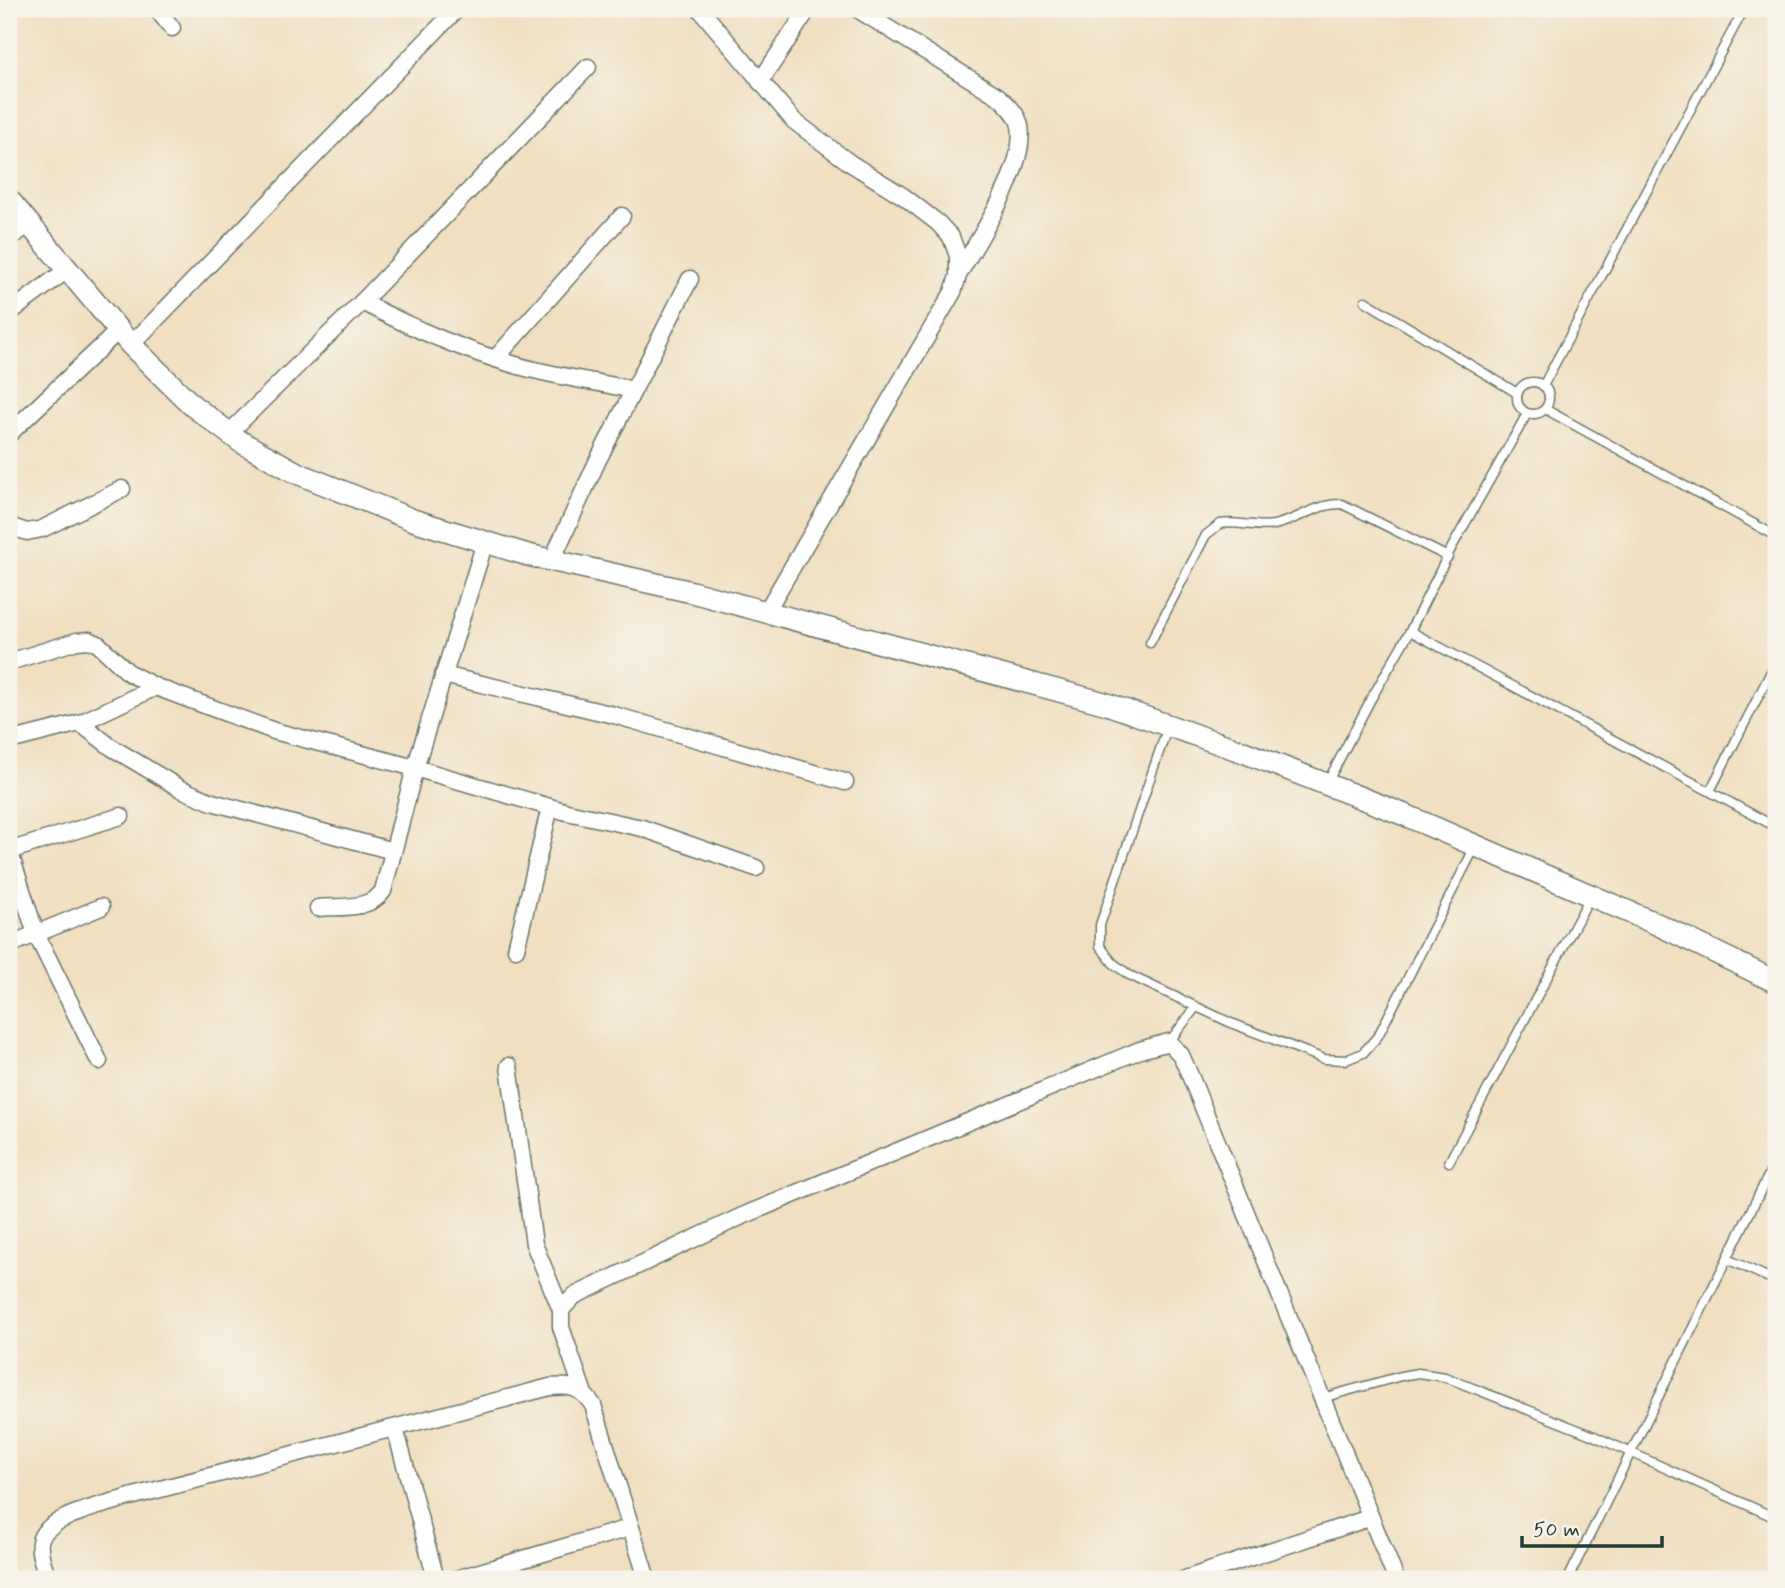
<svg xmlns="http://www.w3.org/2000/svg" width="1785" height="1588" font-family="Mynerve,sans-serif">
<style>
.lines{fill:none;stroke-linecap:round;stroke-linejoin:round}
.service-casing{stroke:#687665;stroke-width:11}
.minor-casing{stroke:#687665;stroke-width:19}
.tertiary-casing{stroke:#687665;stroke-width:24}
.service{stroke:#fff;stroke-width:8}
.minor{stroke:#fff;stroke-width:16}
.tertiary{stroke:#fff;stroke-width:21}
</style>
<rect width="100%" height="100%" fill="#f7f3e8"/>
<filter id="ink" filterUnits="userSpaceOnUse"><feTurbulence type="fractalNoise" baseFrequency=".0143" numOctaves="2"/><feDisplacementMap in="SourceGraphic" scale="14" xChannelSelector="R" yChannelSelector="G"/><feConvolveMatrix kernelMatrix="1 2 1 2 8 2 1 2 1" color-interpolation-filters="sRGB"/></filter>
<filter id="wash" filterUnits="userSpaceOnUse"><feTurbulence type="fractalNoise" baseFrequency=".00686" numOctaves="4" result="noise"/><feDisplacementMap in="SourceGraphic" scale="28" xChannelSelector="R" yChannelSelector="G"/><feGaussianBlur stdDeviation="1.57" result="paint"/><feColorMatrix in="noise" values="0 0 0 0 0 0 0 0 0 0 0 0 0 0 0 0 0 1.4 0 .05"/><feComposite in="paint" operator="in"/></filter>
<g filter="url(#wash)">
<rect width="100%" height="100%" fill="#f1dfc0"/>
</g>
<g filter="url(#ink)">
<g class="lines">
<defs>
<g id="service">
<path d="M1365,301L1517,393"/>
<circle cx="1533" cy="398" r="16"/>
<path d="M1543,386L1744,9"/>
<path d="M1545,409L1776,536"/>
<path d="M1410,631L1776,827"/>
<path d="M1150,643L1206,535L1220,524C1238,521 1256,528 1274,525C1298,520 1318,503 1342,504L1448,557"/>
<path d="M1168,726L1100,925V946L1113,963L1129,975L1231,1023L1324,1059L1346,1060L1363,1053L1378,1036L1475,847"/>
<path d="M1327,783L1371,699L1410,631L1452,547L1527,414"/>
<path d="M1710,791L1776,662"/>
<path d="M1169,1042L1196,1007"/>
<path d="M1449,1162L1591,895"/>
<path d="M1727,1259L1776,1281"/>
<path d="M1322,1398L1401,1376L1418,1373L1445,1377L1594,1436L1776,1518"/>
<path d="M1568,1579L1776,1160"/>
</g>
<g id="minor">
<path d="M157,9L172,28"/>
<path d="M700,9L794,121L850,163L903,196L938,223L951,237L958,256V276L953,292L766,612"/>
<path d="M857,9L998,96C1007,104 1018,114 1020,126C1027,167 980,236 960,272"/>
<path d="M760,82L808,9"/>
<path d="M9,239L29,224"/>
<path d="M362,302C410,327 460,349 512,364C551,376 593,381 633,390"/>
<path d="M9,313L67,270"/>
<path d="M131,345L457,9"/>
<path d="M495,359L622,216"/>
<path d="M229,433L362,302L588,67"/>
<path d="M9,434L118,331"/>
<path d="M9,526L27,532L42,529L122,489"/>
<path d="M552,560L597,462L690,279"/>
<path d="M9,662L77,641L89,640L98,644L129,673L156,687L274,731L415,768L567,812L642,828L756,868"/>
<path d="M443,675L614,715L845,782"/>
<path d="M80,723L111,747L181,789L212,802L393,851"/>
<path d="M9,741L80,723L156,687"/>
<path d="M9,850L36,934L99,1061"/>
<path d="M9,851L121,816"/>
<path d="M318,908C339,906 369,911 383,891L415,768L485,542"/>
<path d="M9,945L101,907"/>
<path d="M516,949L550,807"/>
<path d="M509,1066L534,1244L561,1310"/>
<path d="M583,1391L561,1327V1310L574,1296L740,1217L1140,1050L1169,1042L1181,1055L1189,1073L1396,1579"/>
<path d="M395,1428L436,1579"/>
<path d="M48,1579C45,1568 38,1554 40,1542C44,1516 109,1504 130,1497L550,1387C572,1385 580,1387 593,1405L647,1579"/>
<path d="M456,1579L629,1528"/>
<path d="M1185,1579L1369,1518"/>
</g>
<path id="tertiary" d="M9,200L131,345L193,406L241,442L297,473L413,520L528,555L692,592L1104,703L1241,751L1405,815L1659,925L1776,982"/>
</defs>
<use href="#service" class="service-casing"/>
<use href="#minor" class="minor-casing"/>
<use href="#tertiary" class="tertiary-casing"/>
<use href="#service" class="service"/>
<use href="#minor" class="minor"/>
<use href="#tertiary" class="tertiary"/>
</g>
</g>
<rect width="1785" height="1588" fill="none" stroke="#f7f3e8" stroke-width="35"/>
<path d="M1522 1536v10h140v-10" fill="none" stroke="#1f3d34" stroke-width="3.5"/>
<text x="1533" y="1536" font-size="21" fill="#1f3d34" stroke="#f7f3e8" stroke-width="5" paint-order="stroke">50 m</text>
</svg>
